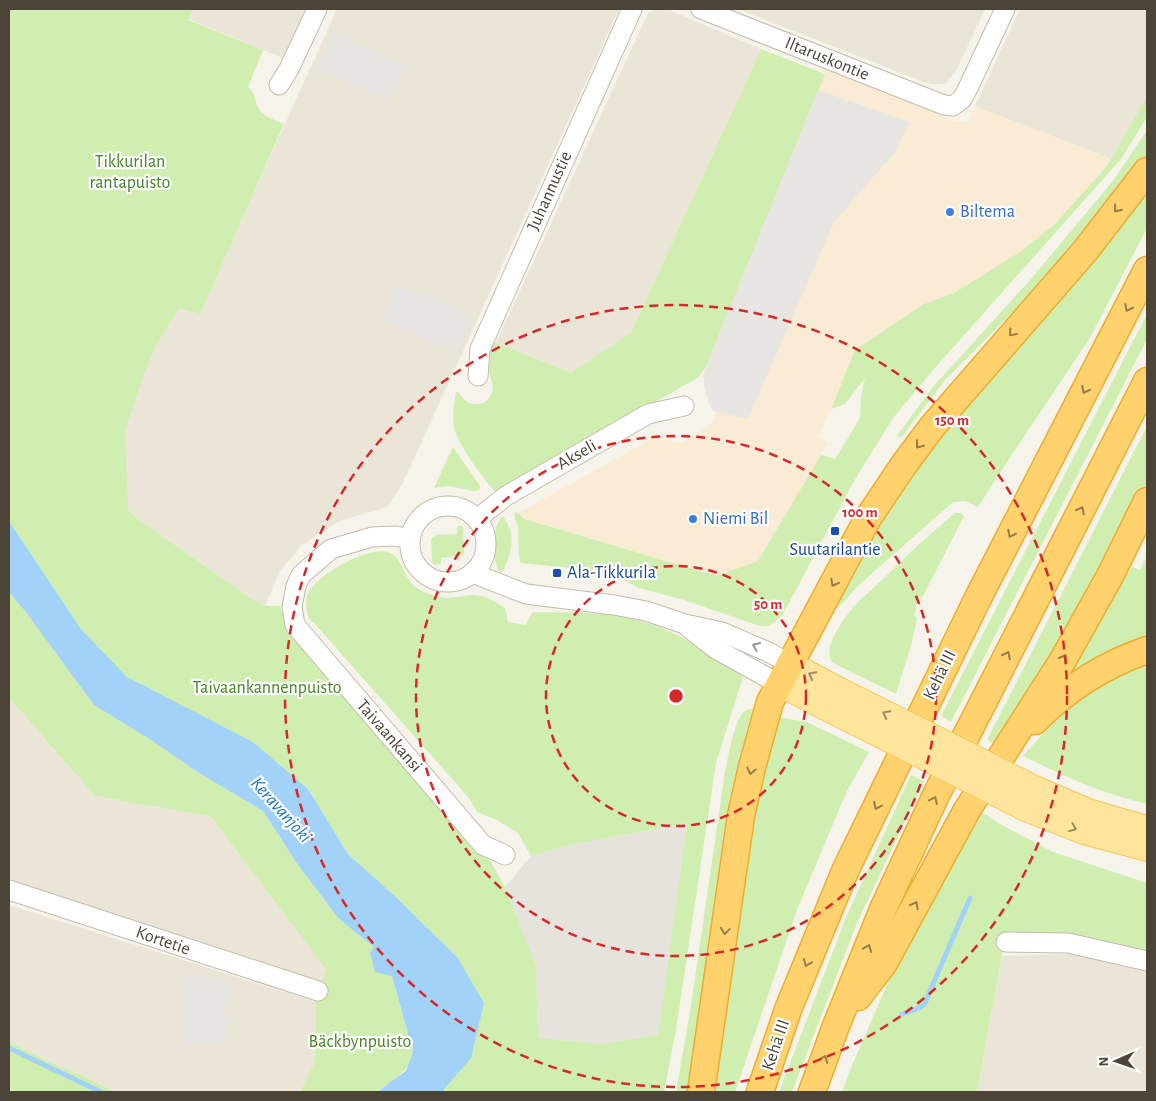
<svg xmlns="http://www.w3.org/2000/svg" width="1156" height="1101" font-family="'Alegreya Sans',sans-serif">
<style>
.residential{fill:#ebe5d8}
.commercial{fill:#f9ebd4}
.industrial{fill:#e6e2dc}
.green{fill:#d0eeb0}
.parking{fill:#e8e6e2}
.water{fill:#a2d2f8}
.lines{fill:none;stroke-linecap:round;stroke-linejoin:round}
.stream{stroke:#a2d2f8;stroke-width:5}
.minor-casing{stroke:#c3bcac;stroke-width:21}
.major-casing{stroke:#f0c85f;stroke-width:26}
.highway-casing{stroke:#edac2e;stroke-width:29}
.minor{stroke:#fff;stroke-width:19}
.major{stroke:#ffe59b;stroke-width:24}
.highway{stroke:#ffd26d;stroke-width:26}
.major-bridge-casing{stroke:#f0c85f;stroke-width:26;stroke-linecap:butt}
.major-bridge{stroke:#ffe59b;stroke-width:24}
.oneway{stroke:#947d4d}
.oneway2{stroke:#9d9891}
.oneway3{stroke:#9d8c64}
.ring{fill:none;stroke:#d62828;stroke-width:2.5;stroke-dasharray:9 6}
.shop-dot{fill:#3f7fe0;stroke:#fff;stroke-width:2}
.transit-dot{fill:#1a4fb4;stroke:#fff;stroke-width:2}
.labels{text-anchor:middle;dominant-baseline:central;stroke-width:4.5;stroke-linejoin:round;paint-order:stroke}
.street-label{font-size:18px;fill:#4c4437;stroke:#fff}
.park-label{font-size:18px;fill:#458523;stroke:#fff}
.shop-label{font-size:18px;fill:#366cbe;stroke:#fff;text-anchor:start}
.transit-label{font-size:18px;fill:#164399;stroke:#fff}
.water-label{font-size:19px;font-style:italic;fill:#2377bb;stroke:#fff}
.centre{fill:#d62828;stroke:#fff;stroke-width:2.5}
.ring-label{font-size:15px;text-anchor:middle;font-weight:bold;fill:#d62828;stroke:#fff;stroke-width:4.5;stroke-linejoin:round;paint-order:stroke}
</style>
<rect width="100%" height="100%" fill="#f6f3ea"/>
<g class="residential">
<path d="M193,9H305L283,58L188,19Z"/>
<path d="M337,9H619L402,485L387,507L339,521L301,546L280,571L265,606L252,599L139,520L107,487L122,417L157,344L179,307L199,314Z"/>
<path d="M656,9H667L761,49L631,333L571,374L496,343L648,13Z"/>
<path d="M738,9H985L956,71L945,84H929Z"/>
<path d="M1020,9H1147V96L1111,159L975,106Z"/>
<path d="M9,698L95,796L210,816L326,969L321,987L9,880Z"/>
<path d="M9,905L316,1002V1059L300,1092H115L82,1075L67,1070L9,1042Z"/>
<path d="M1070,954L1147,972V1092H977L1002,956Z"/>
</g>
<path class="commercial" d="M827,68L954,121L968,122L975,106L1111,159L1107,166L1055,224L1020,252L954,293L922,306L855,350L818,438L829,442L758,561L717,576L524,519L518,513L653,438L682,443L712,424L716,412L710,406L705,390L703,375Z"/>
<path class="industrial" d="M687,823L658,1035L603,1044L538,1038L536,966L505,887L531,856L570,845Z"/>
<g class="green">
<path d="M9,9H193L188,20L263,50L248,87C256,93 254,101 259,109C264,117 275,120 284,124L200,314L179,308L157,344L145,371L125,431L128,509L139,520L252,599L265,606H280L285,623L297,639L462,835L491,862L505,887L525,937L536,966L538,1038L603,1044L658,1035L687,823L570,845L531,856L518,833L497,820L477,812L469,798L314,623L309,619C306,609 304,599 310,590C321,573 367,547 387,552C401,555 403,574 412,584C419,591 430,595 439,597C450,600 463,595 473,595C484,595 496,602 505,608L508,622L525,625L533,612C561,613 601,611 628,618C671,627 709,651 743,677L716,763L676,1030L664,1092H442L471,1058L457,957L397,898L348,854L308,789L253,742L127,678L81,629L9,521Z"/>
<path d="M761,49L825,74L706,367L697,378L497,493C485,482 457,443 454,428C452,416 454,404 456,392H458C463,399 468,405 477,404C483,404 488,401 490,396C497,385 489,378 488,366C487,357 489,351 492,343H496L571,373L631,333Z"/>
<path d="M1147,96V117L1121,159L933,370L893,418L854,481L783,614C775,622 772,627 760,626L684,600L639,588L608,572L521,563C517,555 519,538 518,527C517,521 513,518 515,512L518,513L524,519L717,576L758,561L821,455L835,459L860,418L861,396L865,378L845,404L831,409L855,350L922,305L954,293L1020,252L1055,224L1107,166Z"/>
<path d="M1147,130V154L1098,219L1025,300L946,379L901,438L897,436L932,388L1031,279L1113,181Z"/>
<path d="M1147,187V228L1106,307L1088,341L1011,456L978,507L965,501L953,502L860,584L838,608L834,606L881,520L954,413Z"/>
<path d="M1147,314V339L951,722L941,716Z"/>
<path d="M1147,426V488L1125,534L1001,747L987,740Z"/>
<path d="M453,447L480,486L479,490L474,491L449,486L434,488Z"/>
<path d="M955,513H961L964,516L922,598L920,597L915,608L916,609L914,616L917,618L912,642L896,694L833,663C821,649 843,620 852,609C861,598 873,589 883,579C906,556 930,534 955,513Z"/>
<path d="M502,516C518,533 511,555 502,573L498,570L495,559V535L496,527Z"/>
<path d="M460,525L463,527L464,553L463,555L441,558V564L434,565L432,561L431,539L436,535L457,534V527Z"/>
<path d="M1147,556V644L1057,689L1105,607L1132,567L1140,570Z"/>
<path d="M9,592L25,611L94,705L151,740L199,773L263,811L298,865L339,919L374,947L392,976L409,1037C423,1065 396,1076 378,1092H300L316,1059V1002L326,969L210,816L95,796L9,698Z"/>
<path d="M1147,664V804C1103,794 1064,776 1023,756C1049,726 1079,697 1114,677C1124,671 1137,668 1147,664Z"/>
<path d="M755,708L692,1092H676L690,1012L725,772C728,757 733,728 741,715C745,710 749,709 755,708Z"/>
<path d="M777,717L807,722L869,752L847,791L798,907L735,1092H711L754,801Z"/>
<path d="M911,775L924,781L857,923L792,1092H779L847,915Z"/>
<path d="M980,811L998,823L1053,852L1147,883V955L1005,938L977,1092H842L853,1063L901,953Z"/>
<path d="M9,1042L67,1070L82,1075L115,1092H9Z"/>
</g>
<g class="parking">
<path d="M333,33L405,66L389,101L317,68Z"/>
<path d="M818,90L909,122L896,151L834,222L748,419L713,411L710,406L705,390L703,375Z"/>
<path d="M397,284L473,316L458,352L382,320Z"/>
<path d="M208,976L233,985L223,1016L227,1017L226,1044L181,1045L182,977Z"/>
</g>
<path class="water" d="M9,521L81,629L127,677L253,742L308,789L348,854L397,898L457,957L484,1003L471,1058L442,1092H378L390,1082L406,1071L412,1055L413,1045L409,1037L392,976L375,972L370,953L374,947L339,919L298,865L263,811L199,773L151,740L94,705L25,611L9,592Z"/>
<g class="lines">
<g class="stream">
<path d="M902,1014L914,1010L924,1005L970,898"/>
<path d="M9,1048L101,1092"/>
</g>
<defs>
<g id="minor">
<path d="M701,9L944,105L953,106L962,99L968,88L1005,9"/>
<path d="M279,85L289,69L317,9"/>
<path d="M478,376L480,349L632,9"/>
<circle cx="448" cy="544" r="38"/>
<path d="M477,519L506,496L648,414L684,406"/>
<path d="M410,539L396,536L372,537L331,549L301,575L296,586L292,607L295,625L483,845L505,855"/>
<path d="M472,573L526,594L614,605L646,611L685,624L722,632L766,651L789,663"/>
<path d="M689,628L716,649L779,684"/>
<path d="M9,890L318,991"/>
<path d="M1006,942L1068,943L1147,961"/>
</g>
<g id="major">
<path d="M789,663L834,687"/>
<path d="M779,684L824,707"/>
<path d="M1039,790L1091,812L1147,828"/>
<path d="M1028,810L1084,832L1147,849"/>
</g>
<g id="highway">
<path d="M1035,721C1067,688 1104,665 1147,650"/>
<path d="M858,997L884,963L967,810L1063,660L1110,576L1147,501"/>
<path d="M701,1092L741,816L752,767L770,702L868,518L903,466L932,427L1085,251L1147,171"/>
<path d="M760,1092L789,1007L846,869L978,598L1147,270"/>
<path d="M812,1092L836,1026L884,907L937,793L1147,381"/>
</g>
</defs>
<use href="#minor" class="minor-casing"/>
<use href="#major" class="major-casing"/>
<use href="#highway" class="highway-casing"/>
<use href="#minor" class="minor"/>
<use href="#major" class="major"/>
<use href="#highway" class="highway"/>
<defs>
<g id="major-bridge">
<path d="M834,687L1039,790"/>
<path d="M824,707L1028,810"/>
</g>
</defs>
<use href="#major-bridge" class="major-bridge-casing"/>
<use href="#major-bridge" class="major-bridge"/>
</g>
<defs><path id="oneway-chevron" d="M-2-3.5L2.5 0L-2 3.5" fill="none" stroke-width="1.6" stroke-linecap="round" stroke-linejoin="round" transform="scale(1.25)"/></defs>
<g class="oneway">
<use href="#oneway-chevron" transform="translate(1117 209) rotate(128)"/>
<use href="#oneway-chevron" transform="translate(1128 308) rotate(117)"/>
<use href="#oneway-chevron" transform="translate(1012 333) rotate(131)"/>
<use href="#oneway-chevron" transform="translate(1085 390) rotate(117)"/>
<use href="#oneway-chevron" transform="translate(919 445) rotate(127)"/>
<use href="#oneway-chevron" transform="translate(1081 510) rotate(-63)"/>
<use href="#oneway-chevron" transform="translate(1011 534) rotate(117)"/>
<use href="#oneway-chevron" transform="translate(834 583) rotate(118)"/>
<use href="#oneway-chevron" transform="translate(1007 655) rotate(-63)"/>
<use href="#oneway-chevron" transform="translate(1064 658) rotate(-60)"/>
<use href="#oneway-chevron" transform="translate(751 771) rotate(103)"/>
<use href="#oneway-chevron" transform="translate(934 800) rotate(-65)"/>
<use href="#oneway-chevron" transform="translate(877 806) rotate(116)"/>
<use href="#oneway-chevron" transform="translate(915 905) rotate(-62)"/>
<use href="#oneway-chevron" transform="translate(725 931) rotate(98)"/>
<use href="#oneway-chevron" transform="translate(868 948) rotate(-68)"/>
<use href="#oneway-chevron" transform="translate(807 963) rotate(112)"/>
<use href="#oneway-chevron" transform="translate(824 1059) rotate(-70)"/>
</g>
<use class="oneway2" href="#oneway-chevron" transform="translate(756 646) rotate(-156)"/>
<g class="oneway3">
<use href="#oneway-chevron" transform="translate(812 675) rotate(-152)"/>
<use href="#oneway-chevron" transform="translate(886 714) rotate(-153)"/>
<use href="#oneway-chevron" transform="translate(1073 828) rotate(22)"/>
</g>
<g class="ring">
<circle cx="676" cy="696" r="130"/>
<circle cx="676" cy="696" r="260"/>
<circle cx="676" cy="696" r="391"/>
</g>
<g class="shop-dot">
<circle cx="950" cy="212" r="5"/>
<circle cx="693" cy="519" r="5"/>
</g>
<g class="transit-dot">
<rect x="830" y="526" width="10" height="10" rx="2.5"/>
<rect x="552" y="568" width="10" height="10" rx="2.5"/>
</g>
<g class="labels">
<g class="street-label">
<text transform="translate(827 59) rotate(22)">Iltaruskontie</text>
<text transform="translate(550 191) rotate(-66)">Juhannustie</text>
<text transform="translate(577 455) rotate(-30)">Akseli</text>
<text transform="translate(940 675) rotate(-64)">Kehä III</text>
<text transform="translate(389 736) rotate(49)">Taivaankansi</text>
<text transform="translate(163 941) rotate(19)">Kortetie</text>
<text transform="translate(776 1045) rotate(-71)">Kehä III</text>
</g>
<g class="park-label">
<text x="130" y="162">Tikkurilan<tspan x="130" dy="21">rantapuisto</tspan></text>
<text x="267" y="688">Taivaankannenpuisto</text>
<text x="360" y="1042">Bäckbynpuisto</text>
</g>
<g class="shop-label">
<text x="960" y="212">Biltema</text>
<text x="703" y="519">Niemi Bil</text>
</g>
<g class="transit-label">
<text x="835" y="550">Suutarilantie</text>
<text x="567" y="573" text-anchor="start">Ala-Tikkurila</text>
</g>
<g class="water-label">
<text transform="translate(281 810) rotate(48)">Keravanjoki</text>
</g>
</g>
<circle cx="676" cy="696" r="8" class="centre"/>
<g class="ring-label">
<text x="952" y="425">150 m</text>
<text x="860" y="517">100 m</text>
<text x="768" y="609">50 m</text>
</g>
<rect width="1156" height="1101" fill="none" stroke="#4c4437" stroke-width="20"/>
<g transform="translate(1116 1061) rotate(268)" stroke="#ffffff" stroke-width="4" paint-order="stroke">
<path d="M0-4L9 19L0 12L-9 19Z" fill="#4c4437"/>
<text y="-8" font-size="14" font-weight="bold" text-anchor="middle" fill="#4c4437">N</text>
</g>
</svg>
